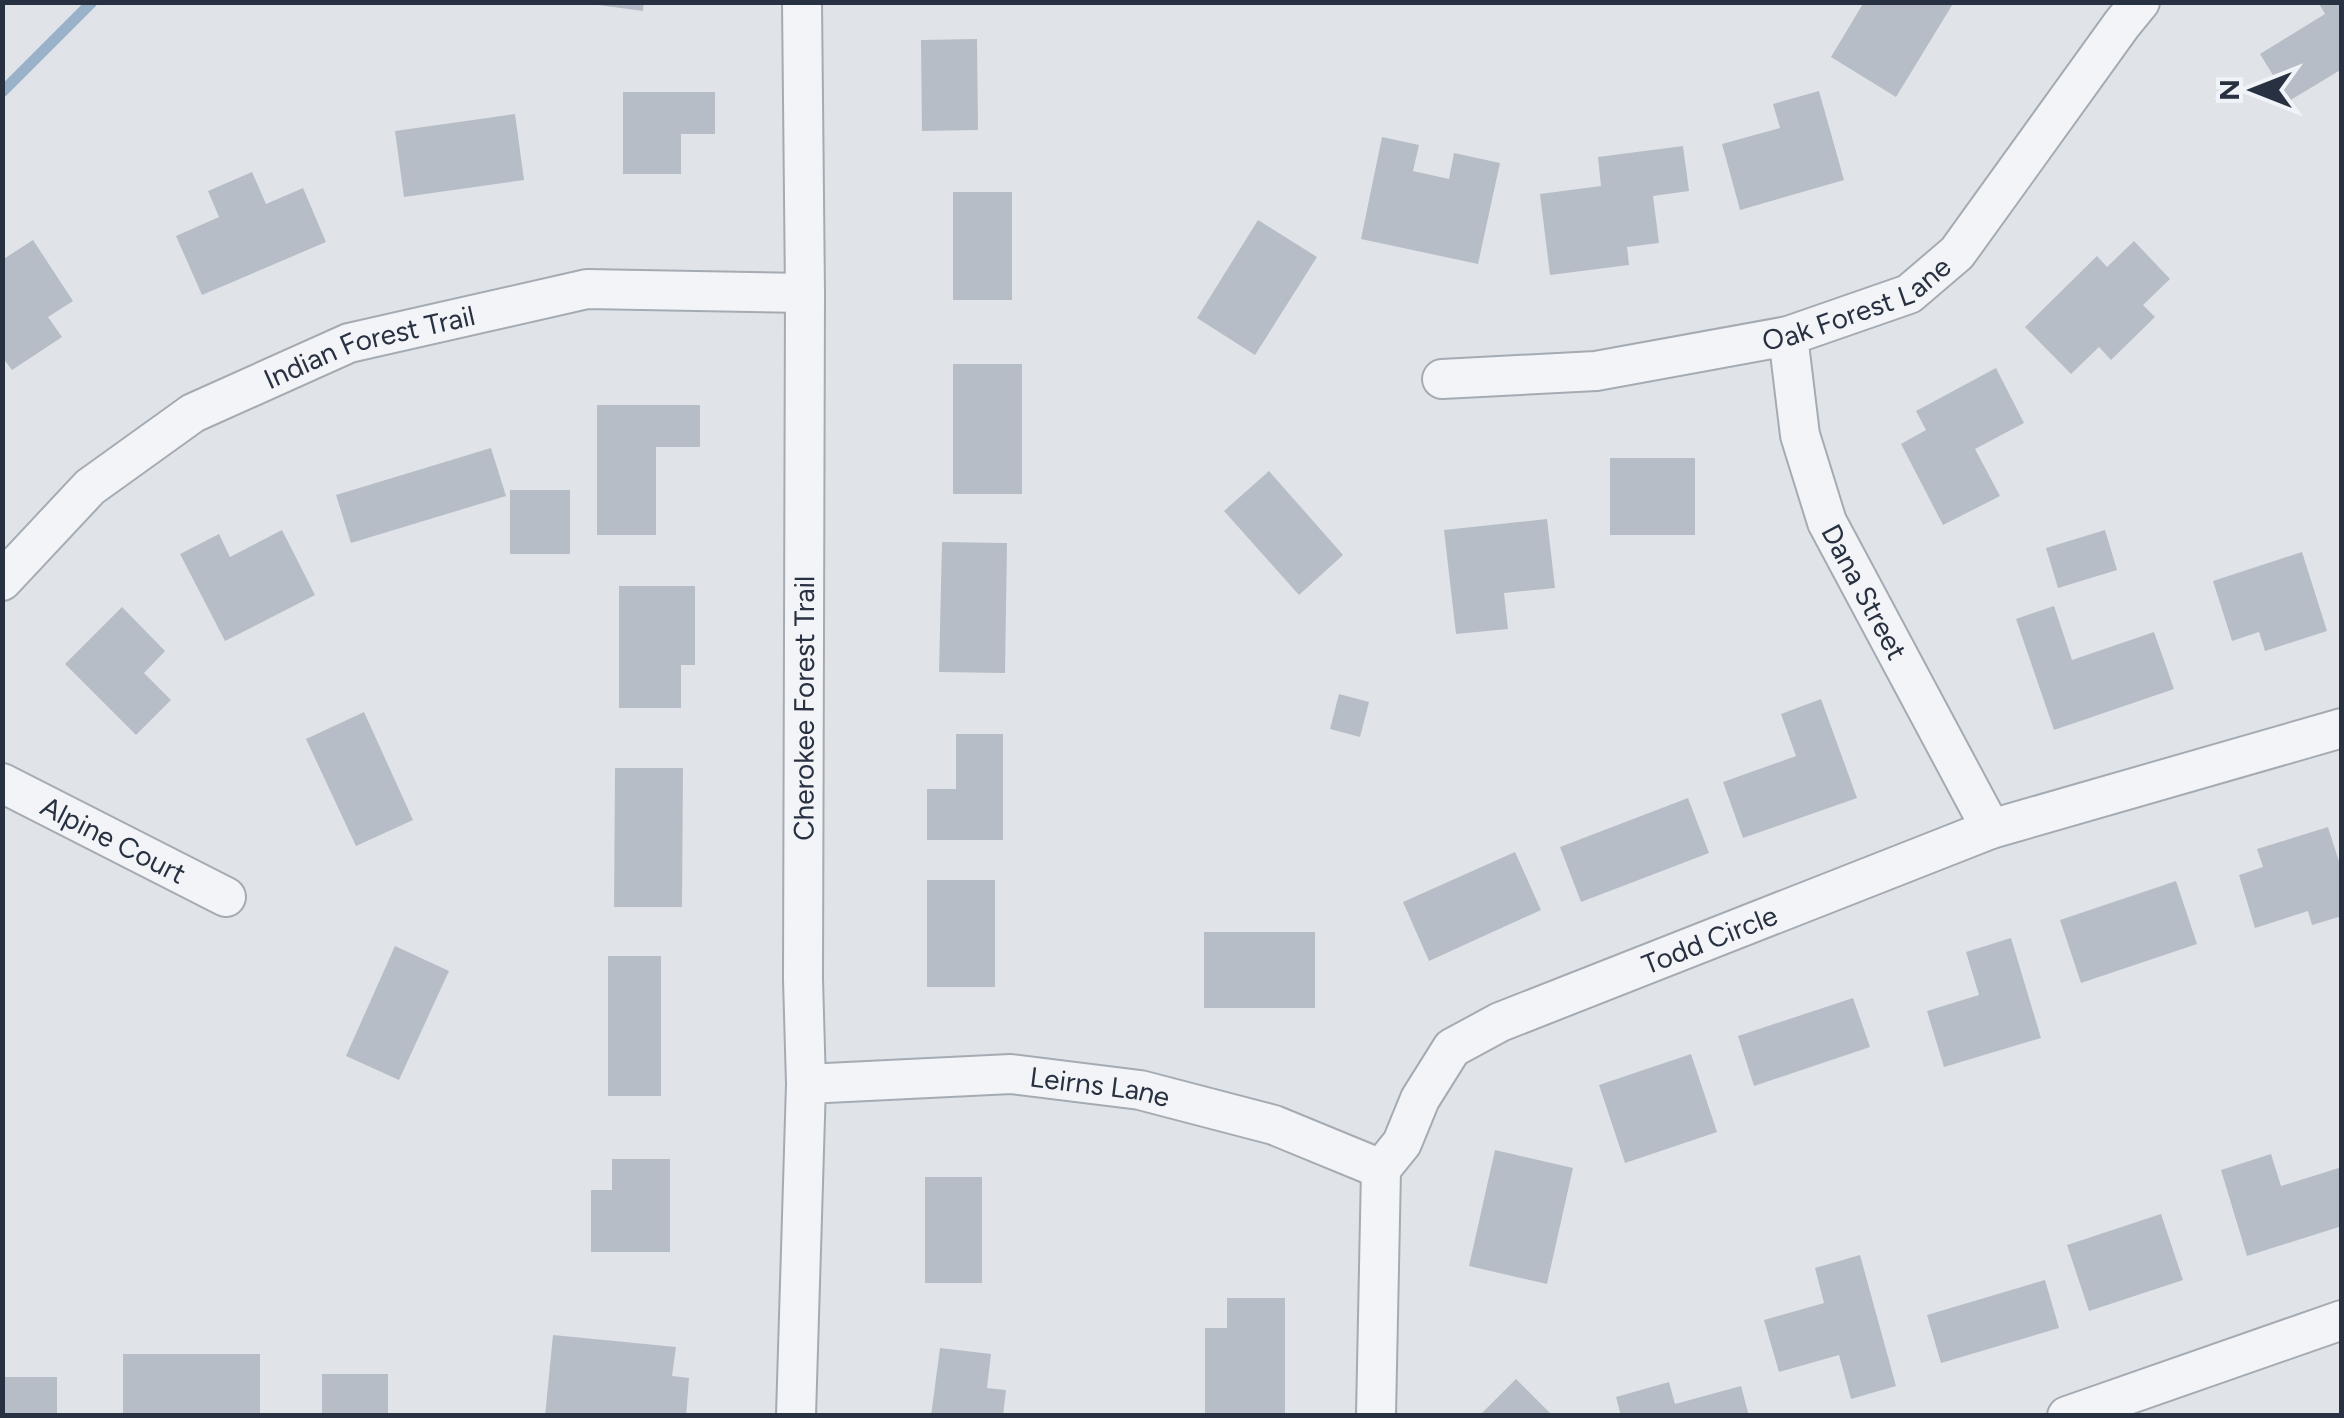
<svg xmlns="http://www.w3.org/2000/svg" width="2344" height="1418" font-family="Figtree,sans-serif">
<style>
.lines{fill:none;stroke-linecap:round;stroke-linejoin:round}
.stream{stroke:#9ab1ca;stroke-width:11}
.building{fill:#b7bdc6}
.street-casing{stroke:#a5abb3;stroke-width:42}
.street{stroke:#f3f4f7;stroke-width:38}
.labels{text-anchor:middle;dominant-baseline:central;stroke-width:9;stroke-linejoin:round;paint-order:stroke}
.street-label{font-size:28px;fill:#283141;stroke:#f0f3f7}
</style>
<rect width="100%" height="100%" fill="#e0e4e9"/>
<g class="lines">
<path class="stream" d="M2,92L92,2"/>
</g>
<g class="building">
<path d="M599,2H644L643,11L598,5Z"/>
<path d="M1864,2H1954L1896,97L1831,57Z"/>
<path d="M2318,2H2342V69L2289,101L2260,54L2325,14Z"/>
<path d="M977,39L978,130L922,131L921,40Z"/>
<path d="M1819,91L1844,180L1740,210L1722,144L1780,128L1773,104Z"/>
<path d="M623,92H715V134H681V174H623Z"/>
<path d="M515,114L524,180L404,197L395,131Z"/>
<path d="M1382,137L1419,145L1413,171L1449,179L1454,153L1500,163L1478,264L1361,239Z"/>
<path d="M1683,146L1689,191L1653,196L1659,243L1627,247L1629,265L1550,275L1540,194L1601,186L1598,157Z"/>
<path d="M252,172L266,204L303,188L326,242L202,295L176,236L219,217L208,191Z"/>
<rect x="953" y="192" width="59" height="108"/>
<path d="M1258,220L1317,257L1255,355L1197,318Z"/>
<path d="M33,240L73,301L48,317L62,337L12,370L2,357V260Z"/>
<path d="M2134,241L2170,279L2143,305L2155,317L2111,360L2099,347L2071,374L2025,327L2097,256L2107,267Z"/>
<rect x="953" y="364" width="69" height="130"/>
<path d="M1996,368L2024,423L1975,449L2000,496L1943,525L1901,444L1926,430L1916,411Z"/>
<path d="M597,405H700V447H656V535H597Z"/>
<path d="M491,448L506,496L351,543L336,495Z"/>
<rect x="1610" y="458" width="85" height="77"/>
<path d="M1269,471L1343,555L1299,595L1224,511Z"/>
<rect x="510" y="490" width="60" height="64"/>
<path d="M1547,519L1555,588L1504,593L1508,629L1456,634L1444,530Z"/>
<path d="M282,530L315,595L225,641L180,554L219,534L230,557Z"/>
<path d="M2105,530L2117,570L2058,588L2046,548Z"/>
<path d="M942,542L1007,543L1005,673L939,672Z"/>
<path d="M2302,552L2327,631L2265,651L2259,632L2232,641L2213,581Z"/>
<path d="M619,586H695V665H681V708H619Z"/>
<path d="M2054,606L2072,660L2154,632L2174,689L2054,730L2016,619Z"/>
<path d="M122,607L165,651L144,673L171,700L136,735L65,664Z"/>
<path d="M1339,694L1369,702L1360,737L1330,729Z"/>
<path d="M1821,699L1857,798L1743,838L1723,782L1796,756L1781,714Z"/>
<path d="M364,712L413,820L356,846L306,739Z"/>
<path d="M956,734H1003V840H927V789H956Z"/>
<path d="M615,768H683L682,907H614Z"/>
<path d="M1688,798L1709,853L1581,902L1560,847Z"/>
<path d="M2328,827L2342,871V916L2312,925L2308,911L2255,928L2239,875L2263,867L2257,849Z"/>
<path d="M1515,852L1541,910L1429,961L1403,902Z"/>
<rect x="927" y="880" width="68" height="107"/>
<path d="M2176,881L2197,944L2081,983L2060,920Z"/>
<rect x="1204" y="932" width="111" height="76"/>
<path d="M2011,938L2041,1038L1944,1067L1927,1011L1979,995L1966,952Z"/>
<path d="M395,946L449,971L399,1080L346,1056Z"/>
<rect x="608" y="956" width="53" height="140"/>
<path d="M1853,998L1870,1047L1754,1086L1738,1036Z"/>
<path d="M1691,1054L1717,1132L1625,1163L1599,1085Z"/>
<path d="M1495,1150L1573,1168L1547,1284L1469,1266Z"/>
<path d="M2271,1154L2281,1186L2342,1167V1226L2247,1256L2221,1170Z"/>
<path d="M612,1159H670V1252H591V1190H612Z"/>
<rect x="925" y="1177" width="57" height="106"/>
<path d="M2161,1214L2183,1280L2089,1311L2067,1245Z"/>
<path d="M1860,1255L1896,1386L1851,1399L1839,1355L1779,1372L1764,1320L1824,1303L1815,1268Z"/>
<path d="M2045,1280L2059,1328L1941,1363L1927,1315Z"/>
<path d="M1227,1298H1285V1416H1205V1328H1227Z"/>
<path d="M553,1335L676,1347L672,1376L689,1378L686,1416H545Z"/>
<path d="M940,1348L991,1354L987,1388L1006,1390L1003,1416H931Z"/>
<rect x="123" y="1354" width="137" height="62"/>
<rect x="322" y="1374" width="66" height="42"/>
<rect x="2" y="1377" width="55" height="39"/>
<path d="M1516,1379L1553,1416H1479Z"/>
<path d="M1669,1382L1675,1404L1741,1386L1749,1416H1621L1616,1397Z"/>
</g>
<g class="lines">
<defs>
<g id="street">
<path id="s1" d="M1788,336L1800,435L1827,522L1991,829"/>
<path id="s2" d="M1442,379L1596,371L1788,336L1909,294L1957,253L2122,24L2140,2"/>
<path id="s3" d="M2,581L90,487L193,413L349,343L587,289L805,293"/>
<path id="s4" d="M2,783L226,897"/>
<path id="s5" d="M806,1084L1011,1074L1140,1090L1274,1125L1381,1169"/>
<path id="s6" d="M796,1416L806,1084L803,979L805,293L802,2"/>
<path id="s7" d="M1376,1416L1381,1169L1402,1143L1420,1099L1452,1048L1500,1022L1991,829L2342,728"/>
<path d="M2067,1416L2342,1320"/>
</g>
</defs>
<use href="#street" class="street-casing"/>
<use href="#street" class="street"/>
</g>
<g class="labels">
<g class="street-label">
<text stroke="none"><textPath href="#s2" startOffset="425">Oak Forest Lane</textPath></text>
<text stroke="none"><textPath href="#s3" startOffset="445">Indian Forest Trail</textPath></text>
<text stroke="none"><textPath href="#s1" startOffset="270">Dana Street</textPath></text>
<text stroke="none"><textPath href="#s6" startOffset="708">Cherokee Forest Trail</textPath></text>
<text stroke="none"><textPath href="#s4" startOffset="125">Alpine Court</textPath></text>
<text stroke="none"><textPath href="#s7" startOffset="668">Todd Circle</textPath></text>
<text stroke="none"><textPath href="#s5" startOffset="295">Leirns Lane</textPath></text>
</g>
</g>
<rect width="2344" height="1418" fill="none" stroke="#283141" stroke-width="10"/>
<g transform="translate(2254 90) rotate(270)" stroke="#f0f3f7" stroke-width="8" paint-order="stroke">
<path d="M0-8L18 38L0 25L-18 38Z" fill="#283141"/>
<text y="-15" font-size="28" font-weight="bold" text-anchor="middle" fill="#283141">N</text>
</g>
</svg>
